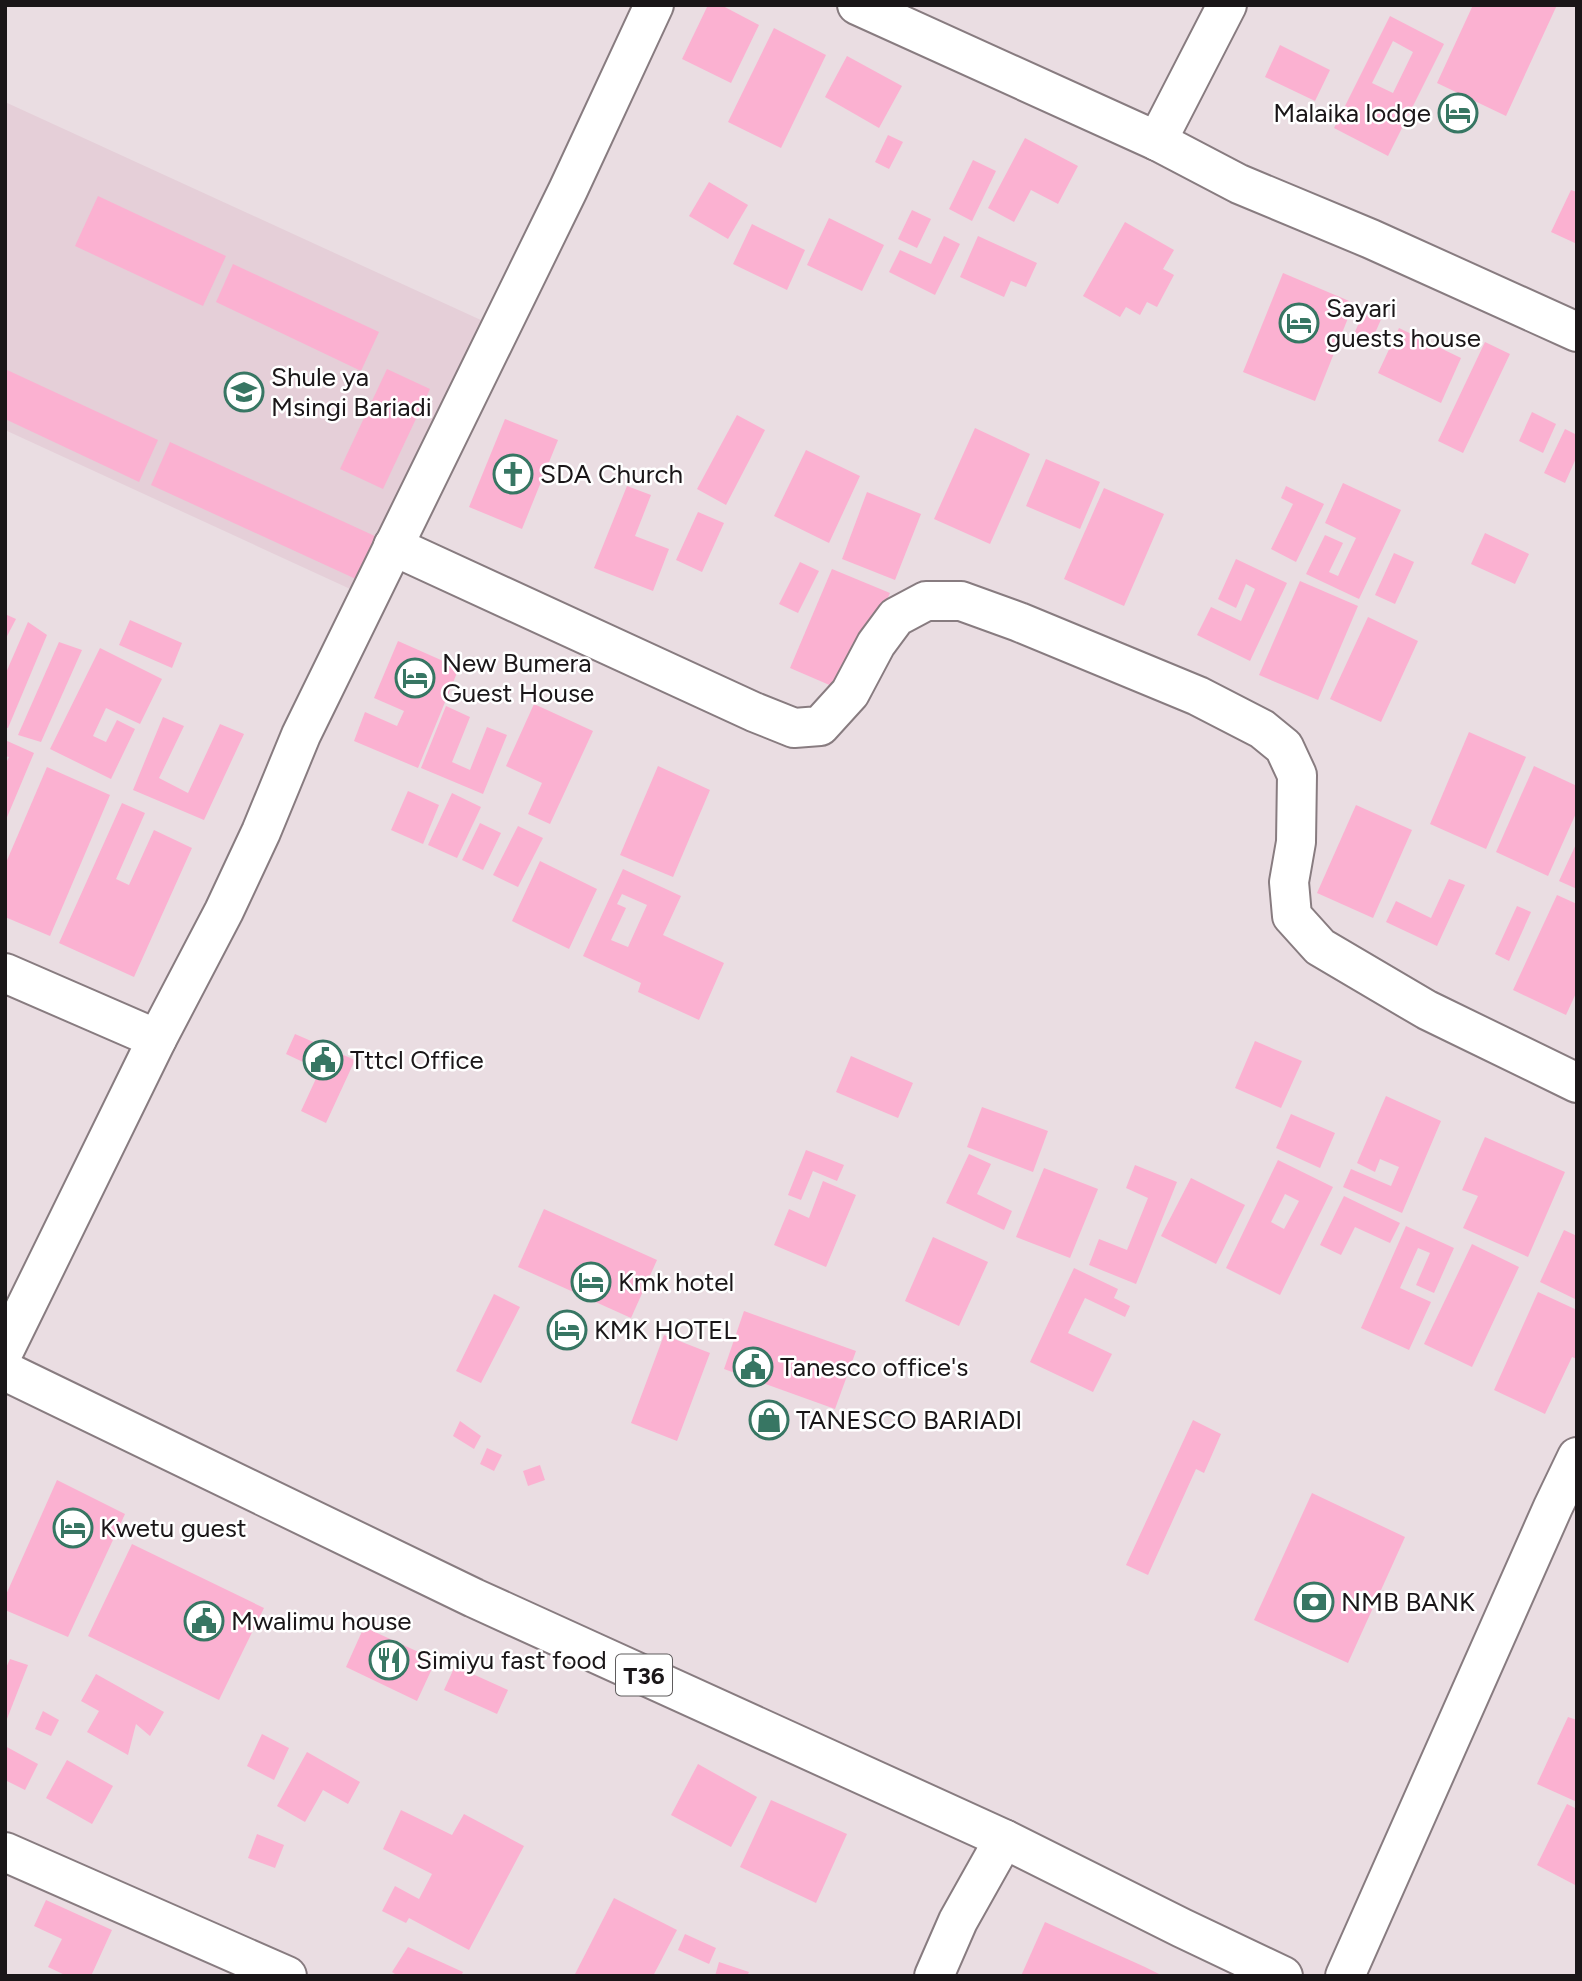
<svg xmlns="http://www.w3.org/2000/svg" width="1582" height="1981" font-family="Figtree,sans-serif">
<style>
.built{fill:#e5cfd8}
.building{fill:#fbb1d1;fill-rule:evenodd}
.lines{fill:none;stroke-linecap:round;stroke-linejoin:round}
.minor-casing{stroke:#887c80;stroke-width:42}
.highway-casing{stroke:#887c80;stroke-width:42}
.minor{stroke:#fff;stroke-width:38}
.highway{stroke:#fff;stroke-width:38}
.labels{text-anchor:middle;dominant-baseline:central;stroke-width:5;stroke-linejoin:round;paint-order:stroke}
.shield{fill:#fff;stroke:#5f5c5d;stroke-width:2}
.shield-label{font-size:24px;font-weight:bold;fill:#1a1618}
.poi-label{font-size:26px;fill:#1a1618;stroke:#fff;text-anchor:start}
</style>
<rect width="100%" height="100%" fill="#eadde2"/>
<path class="built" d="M5,102L483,321L359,593L5,430Z"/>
<g class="building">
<path d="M708,5H721L759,25L731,83L682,59Z"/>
<path d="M1473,5H1557L1506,116L1437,83Z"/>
<path d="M1390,16L1444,44L1388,156L1334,128ZM1393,41L1413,52L1393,93L1372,83Z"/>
<path d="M774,28L826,55L781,148L728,122Z"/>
<path d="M1280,45L1330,70L1315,101L1265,77Z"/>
<path d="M847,56L902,86L879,128L825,97Z"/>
<path d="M888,135L903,142L889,169L875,162Z"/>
<path d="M1025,138L1078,166L1058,204L1031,190L1014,222L988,208Z"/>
<path d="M973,160L996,171L972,221L949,209Z"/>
<path d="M709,182L748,205L728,239L689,216Z"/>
<path d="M1571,190L1577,192V244L1551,232Z"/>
<path d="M98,196L226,256L203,306L75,246Z"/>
<path d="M912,210L931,219L917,248L898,239Z"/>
<path d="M829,218L884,245L862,291L807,265Z"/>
<path d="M1125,222L1174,250L1163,269L1174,275L1157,307L1147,302L1140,315L1126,307L1120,317L1083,296Z"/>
<path d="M752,224L805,250L787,290L733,264Z"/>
<path d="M944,236L960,244L935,295L889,272L900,250L931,264Z"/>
<path d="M978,236L1037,263L1026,287L1011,281L1004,297L960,277Z"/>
<path d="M233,264L379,332L361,371L216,302Z"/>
<path d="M1283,273L1354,303L1315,401L1243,372Z"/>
<path d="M1366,307L1383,315L1371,342L1354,334Z"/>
<path d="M1399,328L1461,358L1441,403L1378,373Z"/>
<path d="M1485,342L1510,354L1463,453L1438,441Z"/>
<path d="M5,369L158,440L139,482L5,419Z"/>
<path d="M387,369L430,389L383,489L340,469Z"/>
<path d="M1532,412L1556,424L1543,453L1519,441Z"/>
<path d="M737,415L765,430L726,505L697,489Z"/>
<path d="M505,419L558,440L522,529L469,507Z"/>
<path d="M975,428L1030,454L990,544L934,519Z"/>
<path d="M1565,429L1577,435V456L1565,483L1544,473Z"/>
<path d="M170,442L377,537L358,580L151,485Z"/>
<path d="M806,450L860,476L829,543L774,516Z"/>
<path d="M1046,459L1100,482L1080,529L1026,506Z"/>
<path d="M1343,483L1401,510L1359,599L1306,574L1325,535L1343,543L1329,572L1338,576L1356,538L1325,523Z"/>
<path d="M627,486L651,495L635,536L669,549L653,591L594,568Z"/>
<path d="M1286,486L1324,504L1296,562L1271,549L1293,504L1281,498Z"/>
<path d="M1104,488L1164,514L1124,606L1064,579Z"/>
<path d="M867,492L921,514L895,580L842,559Z"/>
<path d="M698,512L724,523L702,572L676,560Z"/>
<path d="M1485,533L1529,554L1515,584L1471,564Z"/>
<path d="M1394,553L1414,562L1395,604L1375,595Z"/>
<path d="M1236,559L1287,583L1250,661L1197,635L1211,607L1241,621L1255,589L1246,584L1236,608L1218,599Z"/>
<path d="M800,562L819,571L798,613L779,604Z"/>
<path d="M832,569L890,593L848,693L790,668Z"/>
<path d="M1300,581L1358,606L1318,700L1259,675Z"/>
<path d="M5,614L16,619L5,640Z"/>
<path d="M1368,617L1418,641L1381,722L1330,699Z"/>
<path d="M130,620L182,643L172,668L119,645Z"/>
<path d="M28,622L47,635L8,728L5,727V675Z"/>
<path d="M398,641L459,668L418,768L354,741L365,712L397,726L404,711L374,698Z"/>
<path d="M59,642L82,650L41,742L18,735Z"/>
<path d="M100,648L162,679L140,724L106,708L93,736L106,742L117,720L135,729L111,779L50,749Z"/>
<path d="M534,704L593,731L550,824L528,814L542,783L506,766Z"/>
<path d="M446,706L470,717L452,762L470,770L487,727L507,735L483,794L421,768Z"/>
<path d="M163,717L184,726L159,778L188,793L220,724L244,734L204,820L133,790Z"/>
<path d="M1469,732L1526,757L1486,849L1430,824Z"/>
<path d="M5,740L34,753L5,822V765L9,757L5,756Z"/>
<path d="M658,766L710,790L673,877L620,855Z"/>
<path d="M1534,766L1577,786V811L1548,876L1496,852Z"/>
<path d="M47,767L110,795L50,936L5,917V865Z"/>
<path d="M408,791L439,805L423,844L391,830Z"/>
<path d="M452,793L481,807L457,858L428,845Z"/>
<path d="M122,803L145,813L116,879L129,885L154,830L192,848L134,977L59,943Z"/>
<path d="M1356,805L1412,830L1373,918L1317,893Z"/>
<path d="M480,823L501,833L483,870L462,860Z"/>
<path d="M518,826L543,838L518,887L493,875Z"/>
<path d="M1577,842V889L1559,881Z"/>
<path d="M540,861L597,889L569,949L512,921Z"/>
<path d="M623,869L681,896L663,935L724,963L699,1020L638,992L641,983L583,956ZM622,894L647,905L628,947L611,940L626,908L617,904Z"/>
<path d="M1449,879L1465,885L1437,946L1386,922L1396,901L1431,918Z"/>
<path d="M1557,895L1577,904V991L1566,1015L1513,990Z"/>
<path d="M1517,906L1531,912L1509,961L1495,954Z"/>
<path d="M295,1034L355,1060L326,1123L301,1111L320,1070L286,1054Z"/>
<path d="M1255,1041L1302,1061L1281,1108L1235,1088Z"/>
<path d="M851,1056L913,1083L898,1118L836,1092Z"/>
<path d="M1386,1096L1441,1121L1402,1213L1343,1187L1351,1169L1391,1186L1399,1167L1380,1159L1375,1172L1357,1163Z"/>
<path d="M982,1107L1048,1131L1033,1172L967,1147Z"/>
<path d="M1291,1114L1335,1133L1320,1168L1276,1148Z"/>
<path d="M1485,1137L1565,1172L1528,1257L1463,1228L1478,1196L1462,1190Z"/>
<path d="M806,1150L844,1165L837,1181L813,1171L801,1200L788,1195Z"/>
<path d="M969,1154L991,1164L977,1194L1012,1211L1004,1230L946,1203Z"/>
<path d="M1278,1160L1333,1187L1280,1295L1226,1268ZM1285,1194L1299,1201L1284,1229L1271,1222Z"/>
<path d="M1135,1165L1177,1182L1136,1284L1089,1265L1099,1239L1127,1250L1148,1198L1126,1188Z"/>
<path d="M1044,1168L1098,1189L1070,1258L1016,1237Z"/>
<path d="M1191,1178L1245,1205L1216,1264L1161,1236Z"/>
<path d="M823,1181L856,1195L826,1267L774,1245L789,1209L809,1218Z"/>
<path d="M1344,1196L1400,1223L1390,1243L1355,1227L1341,1255L1320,1245Z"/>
<path d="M544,1209L657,1260L631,1318L518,1267Z"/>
<path d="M1406,1226L1454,1248L1434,1293L1416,1285L1430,1253L1418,1248L1400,1288L1431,1302L1409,1350L1361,1328Z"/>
<path d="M1564,1230L1577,1236V1300L1540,1282Z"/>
<path d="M933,1237L988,1262L959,1326L905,1301Z"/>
<path d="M1472,1244L1519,1267L1472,1367L1424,1344Z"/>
<path d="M1074,1268L1118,1289L1114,1298L1130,1306L1125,1317L1085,1298L1068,1333L1112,1354L1093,1392L1030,1362Z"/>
<path d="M1538,1292L1577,1310V1359L1572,1357L1545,1414L1494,1390Z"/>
<path d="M494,1294L520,1307L481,1383L456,1371Z"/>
<path d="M744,1311L856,1351L835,1409L724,1369Z"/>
<path d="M664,1335L710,1353L677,1441L631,1423Z"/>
<path d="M1193,1420L1221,1434L1204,1473L1196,1469L1148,1575L1126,1565Z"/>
<path d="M460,1421L481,1436L474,1449L453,1436Z"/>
<path d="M487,1448L502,1455L494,1471L480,1464Z"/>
<path d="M540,1465L545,1480L528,1486L523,1471Z"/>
<path d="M57,1480L125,1514L68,1637L5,1610V1597Z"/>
<path d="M1312,1493L1405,1537L1348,1663L1254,1620Z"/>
<path d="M132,1544L264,1608L219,1700L88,1636Z"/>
<path d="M364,1627L436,1660L417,1701L346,1667Z"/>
<path d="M10,1659L28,1665L5,1724V1670Z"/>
<path d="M455,1666L508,1690L497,1714L444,1690Z"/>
<path d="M96,1674L164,1712L150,1736L136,1724L128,1755L87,1732L99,1711L81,1701Z"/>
<path d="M43,1711L59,1720L51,1736L35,1729Z"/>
<path d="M1568,1717L1577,1720V1802L1537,1784Z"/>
<path d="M262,1734L289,1748L274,1780L247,1766Z"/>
<path d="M5,1746L38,1764L25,1790L5,1780Z"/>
<path d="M307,1752L360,1782L348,1804L323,1790L305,1822L277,1806Z"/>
<path d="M67,1760L113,1786L92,1824L46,1798Z"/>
<path d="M698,1764L757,1797L731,1847L671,1815Z"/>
<path d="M771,1800L847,1834L816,1903L740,1867Z"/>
<path d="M1567,1804L1577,1809V1886L1537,1865Z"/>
<path d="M401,1810L452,1835L464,1814L524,1846L469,1950L409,1918L406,1923L382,1911L395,1886L419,1899L432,1874L383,1849Z"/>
<path d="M257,1834L284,1845L275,1868L248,1858Z"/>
<path d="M614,1898L677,1930L653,1976H574Z"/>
<path d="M46,1900L112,1930L91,1976H67L48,1967L62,1939L34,1926Z"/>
<path d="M1045,1922L1145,1967L1163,1976H1021Z"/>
<path d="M685,1934L716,1948L709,1964L678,1950Z"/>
<path d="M408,1947L463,1972L461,1976H398L392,1972Z"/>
<path d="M719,1962L749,1972L747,1976H715Z"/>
</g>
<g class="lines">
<defs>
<g id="minor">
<path d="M857,5L1157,141L1239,184L1371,239L1577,332"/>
<path d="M1157,141L1227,5"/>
<path d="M393,546L754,712L794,728L820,726L850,693L876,644L896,617L926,601H961L1019,622L1198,696L1262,729L1284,747L1297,775L1296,842L1289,882L1292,916L1320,947L1427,1010L1577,1083"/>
<path d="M5,973L157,1039"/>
<path d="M5,1349L157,1039L224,911L261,832L301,735L568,190L654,5"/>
<path d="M5,1852L287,1976"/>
<path d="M934,1976L958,1921L1004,1839"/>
<path d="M1345,1976L1553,1507L1577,1457"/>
</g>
<path id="highway" d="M5,1371L474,1598L1004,1839L1182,1928L1283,1976"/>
</defs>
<use href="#minor" class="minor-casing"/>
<use href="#highway" class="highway-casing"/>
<use href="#minor" class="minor"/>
<use href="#highway" class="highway"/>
</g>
<defs>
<symbol id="hotel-ring" viewBox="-11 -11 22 22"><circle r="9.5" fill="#fff" stroke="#377663" stroke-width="1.5"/><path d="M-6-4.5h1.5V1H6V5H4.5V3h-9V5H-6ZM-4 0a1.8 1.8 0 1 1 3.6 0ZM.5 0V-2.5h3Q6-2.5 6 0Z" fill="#377663"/></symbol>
<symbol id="school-ring" viewBox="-11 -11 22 22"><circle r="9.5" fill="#fff" stroke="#377663" stroke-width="1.5"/><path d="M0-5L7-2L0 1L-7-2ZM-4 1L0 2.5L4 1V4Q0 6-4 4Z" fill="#377663"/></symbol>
<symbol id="church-ring" viewBox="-11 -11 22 22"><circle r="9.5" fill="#fff" stroke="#377663" stroke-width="1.5"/><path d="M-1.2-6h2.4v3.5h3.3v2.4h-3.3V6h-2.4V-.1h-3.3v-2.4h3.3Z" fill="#377663"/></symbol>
<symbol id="civic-ring" viewBox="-11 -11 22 22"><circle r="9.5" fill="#fff" stroke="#377663" stroke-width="1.5"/><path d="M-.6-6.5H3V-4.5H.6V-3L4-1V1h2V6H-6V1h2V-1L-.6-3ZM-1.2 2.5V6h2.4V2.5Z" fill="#377663"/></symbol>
<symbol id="shop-ring" viewBox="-11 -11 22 22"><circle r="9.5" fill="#fff" stroke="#377663" stroke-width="1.5"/><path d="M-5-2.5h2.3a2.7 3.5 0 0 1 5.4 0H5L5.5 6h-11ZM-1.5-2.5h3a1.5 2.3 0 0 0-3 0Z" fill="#377663"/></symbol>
<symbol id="bank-ring" viewBox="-11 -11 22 22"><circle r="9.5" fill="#fff" stroke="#377663" stroke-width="1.5"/><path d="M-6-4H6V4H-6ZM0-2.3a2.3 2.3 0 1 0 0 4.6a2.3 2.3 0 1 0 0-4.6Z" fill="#377663"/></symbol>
<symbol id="restaurant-ring" viewBox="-11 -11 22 22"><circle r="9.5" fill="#fff" stroke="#377663" stroke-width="1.5"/><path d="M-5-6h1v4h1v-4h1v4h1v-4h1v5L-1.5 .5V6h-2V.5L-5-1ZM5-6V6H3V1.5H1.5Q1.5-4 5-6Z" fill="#377663"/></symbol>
</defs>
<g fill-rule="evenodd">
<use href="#hotel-ring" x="1436" y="91" width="44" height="44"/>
<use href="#hotel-ring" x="1277" y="301" width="44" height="44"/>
<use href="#school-ring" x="222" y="370" width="44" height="44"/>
<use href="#church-ring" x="491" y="452" width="44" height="44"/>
<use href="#hotel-ring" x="393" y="656" width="44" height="44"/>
<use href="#civic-ring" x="301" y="1038" width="44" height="44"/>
<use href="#hotel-ring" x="569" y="1260" width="44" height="44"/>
<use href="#hotel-ring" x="545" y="1308" width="44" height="44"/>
<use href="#civic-ring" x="731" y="1345" width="44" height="44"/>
<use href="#shop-ring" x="747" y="1398" width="44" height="44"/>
<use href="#hotel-ring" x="51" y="1506" width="44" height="44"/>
<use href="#bank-ring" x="1292" y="1580" width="44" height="44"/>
<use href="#civic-ring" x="182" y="1599" width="44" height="44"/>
<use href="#restaurant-ring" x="367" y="1638" width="44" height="44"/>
</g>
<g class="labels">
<rect class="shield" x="616" y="1654.5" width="56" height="41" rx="5"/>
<g class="shield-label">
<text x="644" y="1675">T36</text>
</g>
<g class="poi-label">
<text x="1431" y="113" text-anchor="end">Malaika lodge</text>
<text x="1326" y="308">Sayari<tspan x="1326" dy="30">guests house</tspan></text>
<text x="271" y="377">Shule ya<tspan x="271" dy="30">Msingi Bariadi</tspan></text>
<text x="540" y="474">SDA Church</text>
<text x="442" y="663">New Bumera<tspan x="442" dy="30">Guest House</tspan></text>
<text x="350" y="1060">Tttcl Office</text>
<text x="618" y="1282">Kmk hotel</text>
<text x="594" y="1330">KMK HOTEL</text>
<text x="780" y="1367">Tanesco office's</text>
<text x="796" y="1420">TANESCO BARIADI</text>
<text x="100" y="1528">Kwetu guest</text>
<text x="1341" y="1602">NMB BANK</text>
<text x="231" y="1621">Mwalimu house</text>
<text x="416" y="1660">Simiyu fast food</text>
</g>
</g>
<rect width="1582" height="1981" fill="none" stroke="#1a1618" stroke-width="14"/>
</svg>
